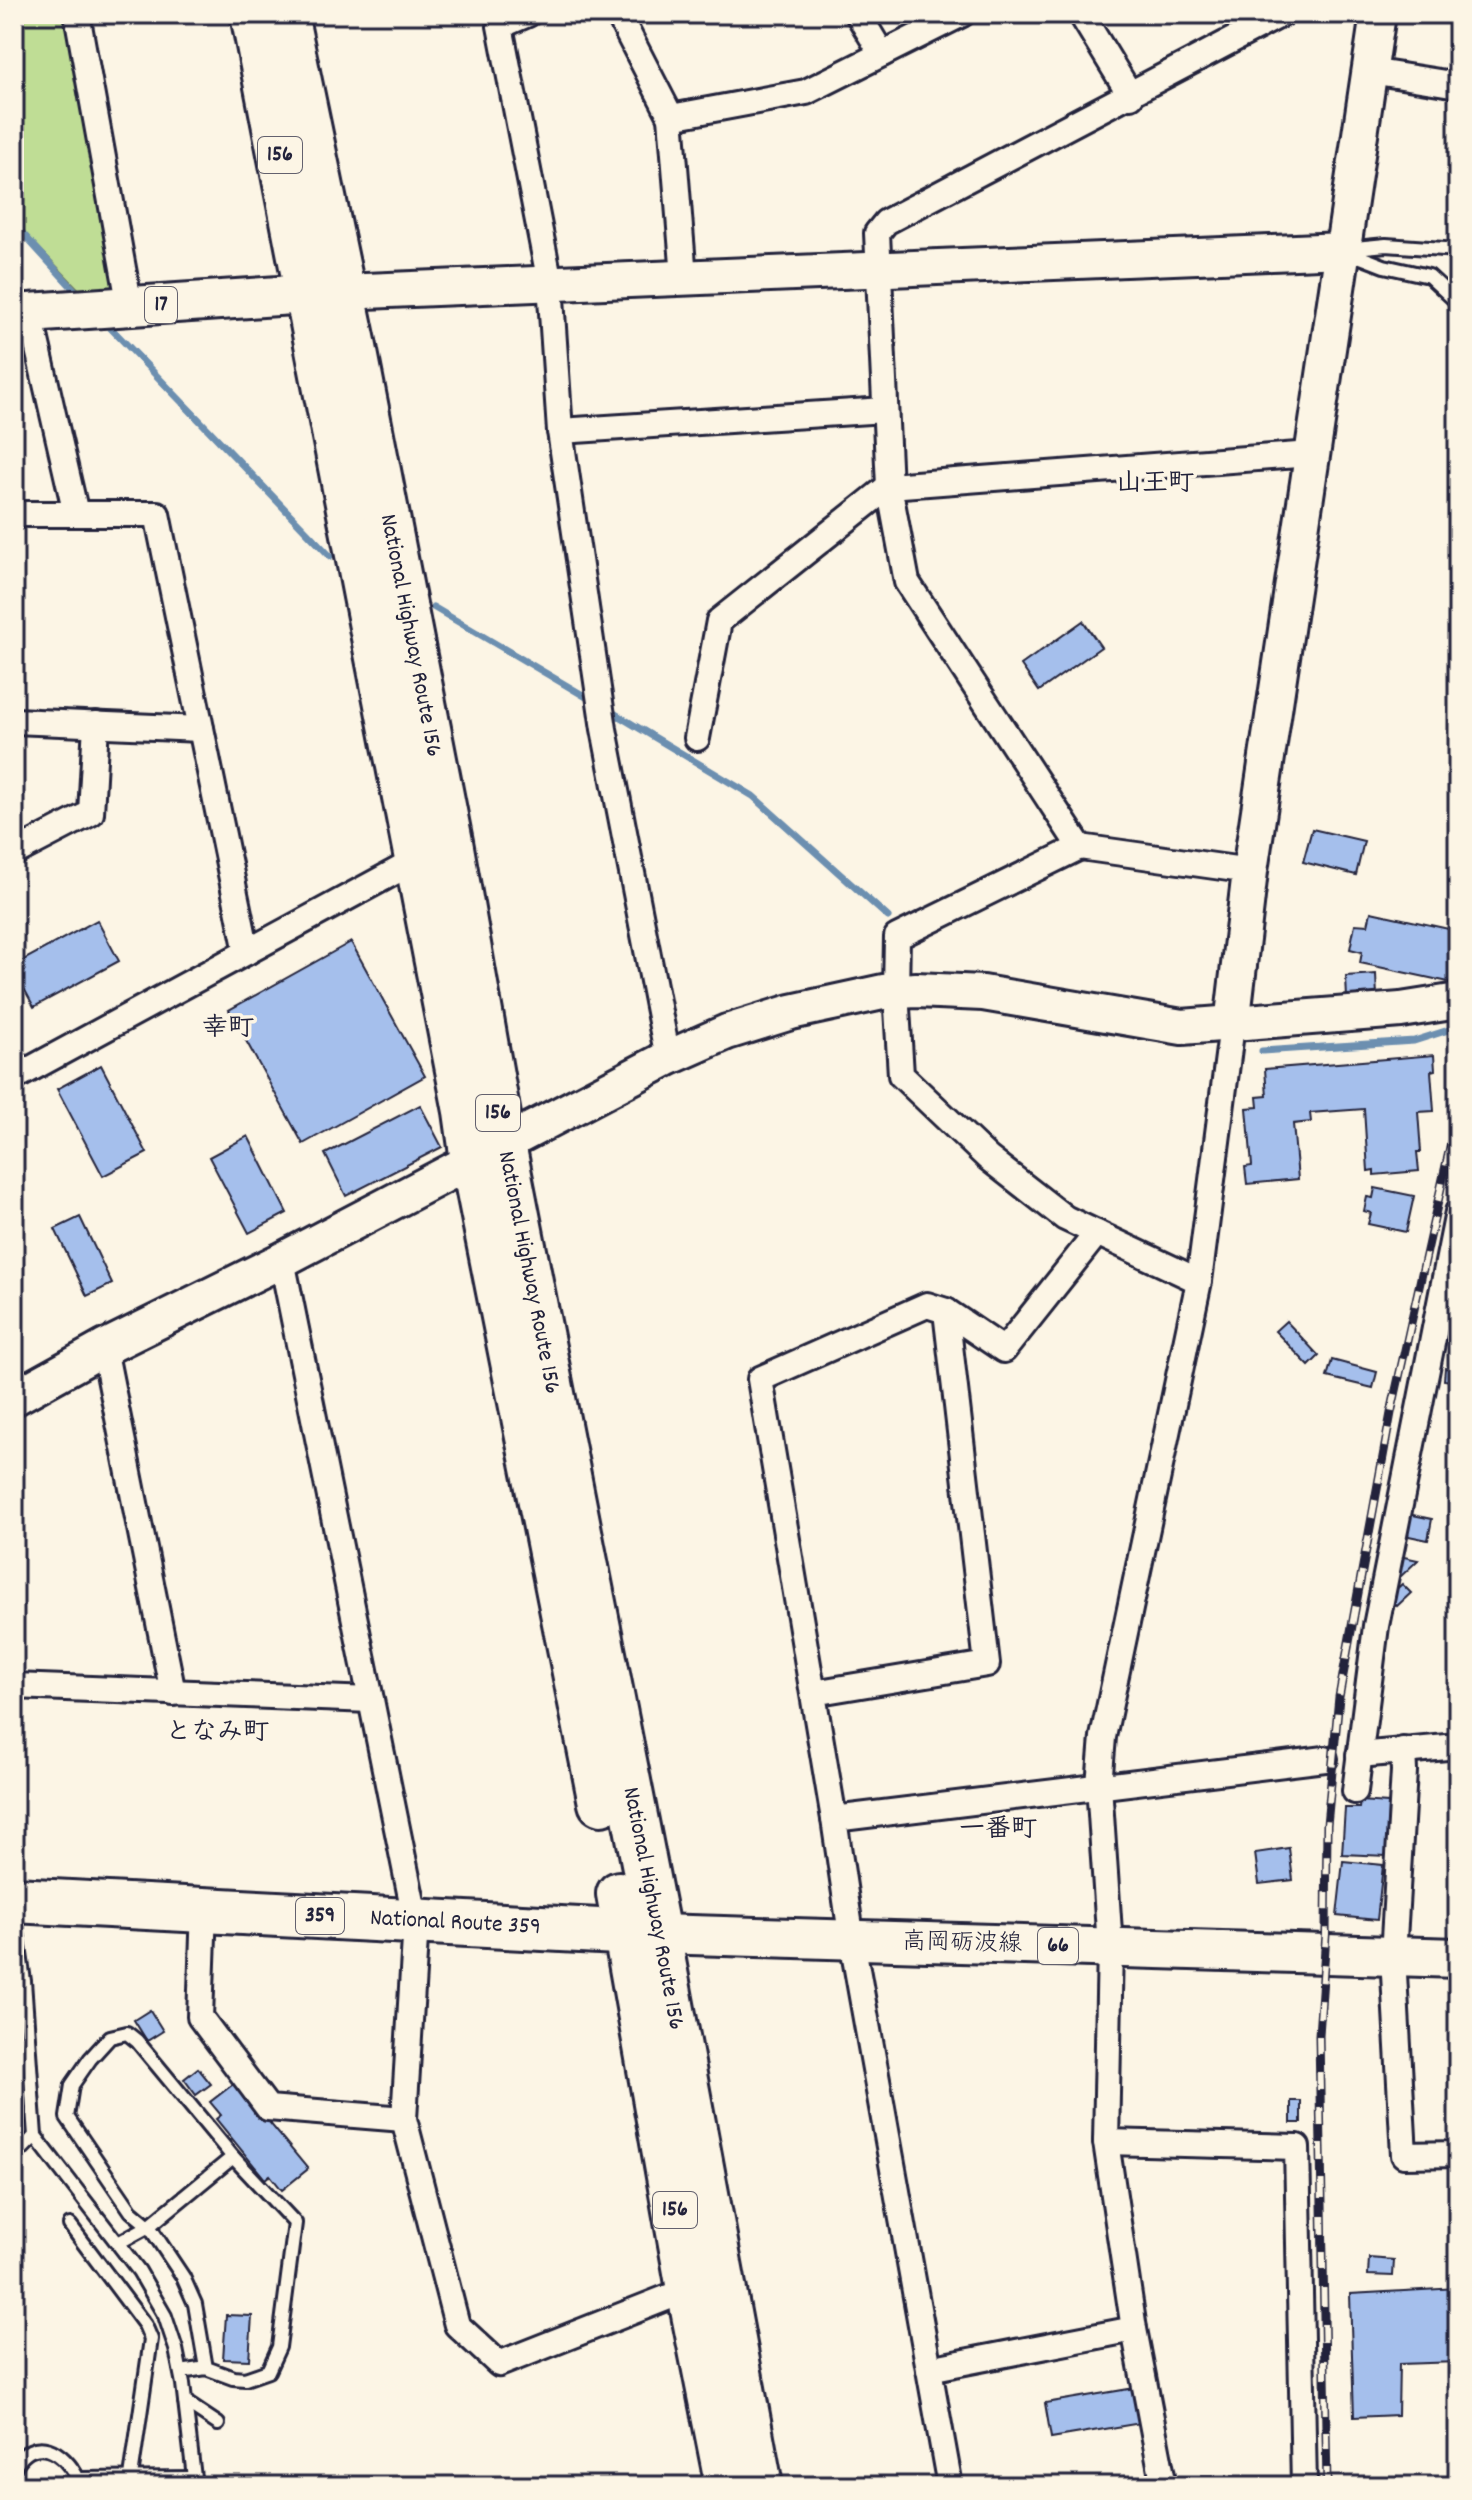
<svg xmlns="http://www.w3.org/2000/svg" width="1472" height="2500" font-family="Dekko,'Klee One',sans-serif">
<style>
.green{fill:#bfdd95;stroke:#708068;stroke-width:2}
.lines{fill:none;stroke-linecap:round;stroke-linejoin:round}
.stream{stroke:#6c8fb0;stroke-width:7}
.building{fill:#a5bfec;stroke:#22223b;stroke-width:2}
.lane-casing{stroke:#22223b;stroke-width:18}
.street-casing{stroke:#22223b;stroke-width:30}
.secondary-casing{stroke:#22223b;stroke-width:40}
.primary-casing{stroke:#22223b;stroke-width:44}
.highway-casing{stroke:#22223b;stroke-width:50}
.lane{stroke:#fcf5e5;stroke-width:12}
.street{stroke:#fcf5e5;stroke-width:24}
.secondary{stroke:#fcf5e5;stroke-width:34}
.primary{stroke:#fcf5e5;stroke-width:38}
.highway{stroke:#fcf5e5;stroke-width:44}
.rail-casing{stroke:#22223b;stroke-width:9}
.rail{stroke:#fcf5e5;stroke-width:6;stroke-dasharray:18;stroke-linecap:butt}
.labels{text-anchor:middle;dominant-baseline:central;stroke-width:7;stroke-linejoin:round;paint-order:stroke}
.shield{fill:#fcf5e5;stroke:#63616e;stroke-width:2}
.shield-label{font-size:22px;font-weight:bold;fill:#22223b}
.street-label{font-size:24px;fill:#22223b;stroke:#fcf5e5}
.neighbourhood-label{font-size:26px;font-weight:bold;fill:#22223b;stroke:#fcf5e5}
</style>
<rect width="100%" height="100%" fill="#fcf5e5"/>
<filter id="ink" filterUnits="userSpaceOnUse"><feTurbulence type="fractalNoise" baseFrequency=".0125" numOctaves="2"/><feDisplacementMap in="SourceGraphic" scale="16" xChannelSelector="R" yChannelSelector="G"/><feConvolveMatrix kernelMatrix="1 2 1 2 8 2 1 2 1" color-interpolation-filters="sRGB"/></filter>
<g filter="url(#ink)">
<path class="green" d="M14,14H66L117,292L95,306L14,222Z"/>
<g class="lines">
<g class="stream">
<path d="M14,224L80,296"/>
<path d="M103,320L330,556"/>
<path d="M433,607L593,701"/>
<path d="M607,709L753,796L888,917"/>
<path d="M1262,1051L1414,1041L1458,1027"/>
</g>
</g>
<g class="building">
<path d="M1083,621L1101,647L1039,691L1021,665Z"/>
<path d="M1312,829L1364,841L1356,875L1303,862Z"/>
<path d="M1371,912L1458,931V984L1360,963L1362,952L1350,949L1355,924L1368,925Z"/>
<path d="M97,920L119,961L34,1007L14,970V965Z"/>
<path d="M351,942L425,1076L303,1144L229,1010Z"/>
<path d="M1376,974L1377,997L1347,999L1346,976Z"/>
<path d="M1434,1055L1435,1070L1431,1071L1434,1111L1418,1112L1421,1152H1417L1419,1171L1374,1175V1170L1368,1171L1364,1109L1310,1113L1311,1122L1293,1124L1298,1179L1247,1184L1245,1167L1252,1166L1247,1108L1258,1107L1257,1097L1267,1096L1265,1069Z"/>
<path d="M101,1065L147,1153L103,1176L57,1089Z"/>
<path d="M420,1105L442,1147L346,1196L325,1154Z"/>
<path d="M248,1136L287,1213L249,1233L209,1157Z"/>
<path d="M1375,1188L1414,1196L1406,1232L1368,1224L1371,1213L1364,1211L1367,1197L1373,1198Z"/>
<path d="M80,1217L112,1284L87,1296L55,1229Z"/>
<path d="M1455,1294L1458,1295V1325L1449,1323Z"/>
<path d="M1286,1321L1319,1356L1309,1366L1275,1331Z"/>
<path d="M1332,1360L1377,1372L1373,1388L1327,1377Z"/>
<path d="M1445,1368L1458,1370V1382L1444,1380Z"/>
<path d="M1408,1514L1432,1519L1428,1540L1404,1535Z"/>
<path d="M1395,1555L1418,1560L1398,1579L1386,1576Z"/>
<path d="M1402,1584L1411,1593L1397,1606L1388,1597Z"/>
<path d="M1360,1801L1388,1803L1387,1856L1342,1854L1345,1808H1359Z"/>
<path d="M1289,1848L1293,1880L1259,1884L1255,1853Z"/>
<path d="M1343,1861L1383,1865L1377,1920L1337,1916Z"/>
<path d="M150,2010L163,2031L147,2041L134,2020Z"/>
<path d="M198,2068L211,2084L196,2095L184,2079Z"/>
<path d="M236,2082L308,2169L282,2190L270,2175L265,2179L216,2119L221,2115L210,2102Z"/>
<rect x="1291" y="2101" width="10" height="22"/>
<path d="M1369,2258L1394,2260L1393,2276L1368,2275Z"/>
<path d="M1458,2288V2362L1399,2364L1398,2415L1354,2417L1350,2294Z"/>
<path d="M226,2315L252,2316L249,2360L223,2359Z"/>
<path d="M1135,2388L1141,2423L1051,2438L1045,2403Z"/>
</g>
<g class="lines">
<defs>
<g id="lane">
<path d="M1345,249L1386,245L1458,250"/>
<path d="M1345,251L1384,266L1429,276L1458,303"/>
<path d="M14,1912L24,1981L35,2136L139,2271L165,2316L176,2349L183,2384L195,2486"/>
<path d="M14,2157L35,2136"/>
<path d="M70,2225L145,2325L151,2339L131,2477L134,2486"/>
<path d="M118,2243L149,2226L233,2157"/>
<path d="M181,2372L206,2368L233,2378L245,2379L268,2371L279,2347L295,2223L233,2157L137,2041L127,2033L110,2037L90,2059L72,2085L67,2117L131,2211L149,2226L183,2277L195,2304L206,2368"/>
<path d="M185,2402L218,2424"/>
<path d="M14,2468C34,2432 64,2451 78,2479L194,2478"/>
</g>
<g id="street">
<path d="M77,14L130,307"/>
<path d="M528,14L500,26L550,283L560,431L604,729L668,1058"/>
<path d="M618,14L671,117L684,277"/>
<path d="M858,14L882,54"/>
<path d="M1081,14L1131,96"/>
<path d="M1370,71L1458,85"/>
<path d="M671,117L806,92L962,14"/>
<path d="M30,314L76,514"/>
<path d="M560,431L885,410"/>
<path d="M14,514H157L247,952"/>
<path d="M14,721L201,729"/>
<path d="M697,738L719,621L889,486L1311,454"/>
<path d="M1080,847L897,937L896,991L901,1075L988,1158L1065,1218L1199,1281"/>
<path d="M14,853L91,813L96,724"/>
<path d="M1250,871L1080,847L907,582L889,486L877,233L886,222L1282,14"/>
<path d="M14,1078L426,855"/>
<path d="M282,1260L416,1922L404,2119L457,2325L499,2364L689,2289"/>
<path d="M946,1311L1004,1350L1097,1233"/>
<path d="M104,1348L173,1693"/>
<path d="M14,1686L371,1700"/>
<path d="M813,1693L987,1664L946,1311L927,1305L760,1379L834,1819"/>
<path d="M1403,1750L1404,1771L1393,1956L1404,2155L1458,2154"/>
<path d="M1359,1755L1458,1746"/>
<path d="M1355,1791L1376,1626L1458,1212"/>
<path d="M204,1909L200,2017L268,2108L404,2119"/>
<path d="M1106,2142L1297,2147L1304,2486"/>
<path d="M929,2369L1134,2329"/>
<path d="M950,2486L852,1941L834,1819L1325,1759"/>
<path d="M1164,2486L1134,2329L1106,2142L1110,1947L1099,1785L1103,1737L1199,1281L1232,1025"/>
</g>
<g id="secondary">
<path d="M342,292L1342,250"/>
<path d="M1232,1025L1250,871L1378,14"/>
<path d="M14,1398L104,1348L282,1260L668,1058L727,1032L791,1012L883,992L916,990L983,993L1182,1027L1401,1010L1458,1001"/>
</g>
<g id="primary">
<path d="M14,314L338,292"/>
<path d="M658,1934L1458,1958"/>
</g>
<g id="highway">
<path d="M253,14L466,1111L473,1161L601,1803"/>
<path id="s1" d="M285,14L353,342L450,842L503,1144L658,1934L760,2486"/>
<path d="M619,1894L689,2289L728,2486"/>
<path id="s2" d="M14,1900L656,1934"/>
</g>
</defs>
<use href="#lane" class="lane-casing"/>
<use href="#street" class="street-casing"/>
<use href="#secondary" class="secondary-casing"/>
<use href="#primary" class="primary-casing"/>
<use href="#highway" class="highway-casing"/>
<use href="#lane" class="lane"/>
<use href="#street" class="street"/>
<use href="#secondary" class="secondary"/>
<use href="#primary" class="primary"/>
<use href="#highway" class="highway"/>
<defs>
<path id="rail" d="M1327,2486L1319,2035L1326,1934L1327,1825L1339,1697L1391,1413L1458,1111"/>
</defs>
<use href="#rail" class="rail-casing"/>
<use href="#rail" class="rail"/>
</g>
</g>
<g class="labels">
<g class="shield">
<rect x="258" y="137" width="44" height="36" rx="6"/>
<rect x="145" y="287" width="32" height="36" rx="6"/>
<rect x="476" y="1095" width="44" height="36" rx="6"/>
<rect x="296" y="1898" width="48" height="36" rx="6"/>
<rect x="1038" y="1928" width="40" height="36" rx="6"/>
<rect x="653" y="2192" width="44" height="36" rx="6"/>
</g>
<g class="shield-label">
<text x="280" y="155">156</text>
<text x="161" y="305">17</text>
<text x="498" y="1113">156</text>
<text x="320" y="1916">359</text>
<text x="1058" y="1946">66</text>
<text x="675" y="2210">156</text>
</g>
<g class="street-label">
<text stroke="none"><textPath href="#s1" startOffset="634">National Highway Route 156</textPath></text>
<text stroke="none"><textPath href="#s1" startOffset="1282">National Highway Route 156</textPath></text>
<text stroke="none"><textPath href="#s1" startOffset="1930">National Highway Route 156</textPath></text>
<text stroke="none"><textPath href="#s2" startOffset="442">National Route 359</textPath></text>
<text transform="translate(962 1944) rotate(1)">高岡砺波線</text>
</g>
<g class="neighbourhood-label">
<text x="1155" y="484">山王町</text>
<text x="228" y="1029">幸町</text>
<text x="217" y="1733">となみ町</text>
<text x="998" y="1830">一番町</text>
</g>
</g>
<rect width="1472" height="2500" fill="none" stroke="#fcf5e5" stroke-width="48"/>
<rect x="24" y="24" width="1424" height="2452" fill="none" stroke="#22223b" stroke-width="3" filter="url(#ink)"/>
</svg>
